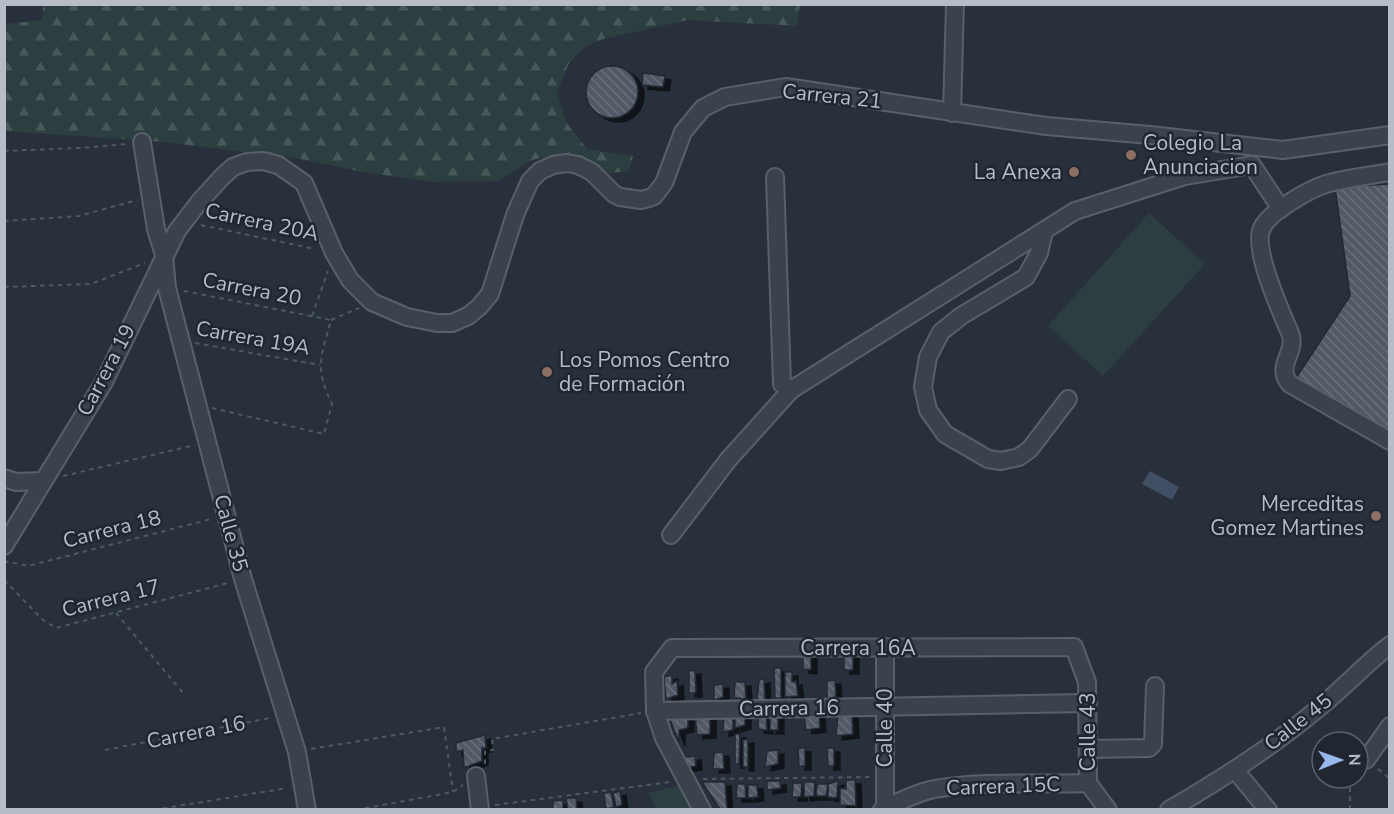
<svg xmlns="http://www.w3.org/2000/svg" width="1394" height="814" font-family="'Nunito Sans',sans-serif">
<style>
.green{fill:#2c3e3f}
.forest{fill:url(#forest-firs)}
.water{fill:#414f64}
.building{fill:url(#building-back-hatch);stroke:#222933;stroke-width:1.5;filter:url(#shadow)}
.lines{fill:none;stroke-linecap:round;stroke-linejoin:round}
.minor-casing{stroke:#59606a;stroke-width:20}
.path{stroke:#4b5b5e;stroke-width:2;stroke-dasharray:4.5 4.5;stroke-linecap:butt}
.minor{stroke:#3b424c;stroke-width:16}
.education-dot{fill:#8d6e63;stroke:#202731;stroke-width:2}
.labels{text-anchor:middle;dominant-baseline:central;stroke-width:5;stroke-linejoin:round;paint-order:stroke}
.street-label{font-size:21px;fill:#b7bdc7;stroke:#202731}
.poi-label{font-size:21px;fill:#b7bdc7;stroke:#202731;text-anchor:start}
</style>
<defs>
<pattern id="forest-firs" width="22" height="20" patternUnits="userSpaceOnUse" patternTransform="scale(1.5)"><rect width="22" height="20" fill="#2c3e3f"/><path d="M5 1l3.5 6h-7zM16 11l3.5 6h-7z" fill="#485859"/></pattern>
<pattern id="building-back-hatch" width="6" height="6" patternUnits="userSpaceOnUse" patternTransform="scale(1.5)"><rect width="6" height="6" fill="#515966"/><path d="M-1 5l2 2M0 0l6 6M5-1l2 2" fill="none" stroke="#686f7a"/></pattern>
<filter id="shadow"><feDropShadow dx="6" dy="4" stdDeviation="0" flood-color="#0009"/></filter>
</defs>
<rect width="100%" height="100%" fill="#28303c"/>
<g class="green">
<path d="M1149,213L1205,264L1103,376L1048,326Z"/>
<path d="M678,786L691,809H657L648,793Z"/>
</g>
<path class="forest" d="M43,5H800L797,26L688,20L603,39L584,47L568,65L557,92L566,122L587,149L633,156L629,171L602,174L553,155L532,160L498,181L435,182L368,173L301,159L164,142L5,131V24L42,20Z"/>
<path class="water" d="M1150,471L1179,487L1172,500L1142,484Z"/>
<g class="building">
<circle cx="612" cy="92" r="26"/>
<path d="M643,73L665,76L663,87L642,85Z"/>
<path d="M1390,184V433L1296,378L1350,296L1335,187Z"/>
<path d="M803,651H811V670L803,669Z"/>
<rect x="844" y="651" width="9" height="19"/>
<path d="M774,668H781V698H775Z"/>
<path d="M695,670L696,693H689V671Z"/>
<path d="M785,672H792V682L796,681L798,696L785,697Z"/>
<path d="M672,675V684L677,681L678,695L666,699L664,677Z"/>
<path d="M764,679L765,703L757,702L759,680Z"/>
<path d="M835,680L836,698L827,699V681Z"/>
<path d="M735,682H745L746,699L734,698Z"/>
<path d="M723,684V697L714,700V685Z"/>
<path d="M759,713H766L767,730L758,729Z"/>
<path d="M778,713V730H770V714Z"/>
<path d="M838,713L852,714L853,734L836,736Z"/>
<path d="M695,714L710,715V734L697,735Z"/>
<path d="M724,714L733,715V730L723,732Z"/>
<path d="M819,714L820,728L806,730L804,716Z"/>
<path d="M735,715H745V725L735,728Z"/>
<path d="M688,716V728L679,730V742L669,717Z"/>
<path d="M735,734H740L739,764H735Z"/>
<path d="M485,735L486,748H482V761L464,768L463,750L456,752V743Z"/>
<path d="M748,739V767H743V740Z"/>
<path d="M798,748H805V766H799Z"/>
<path d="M827,748H834V766H828Z"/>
<path d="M778,750V764L765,767L767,751Z"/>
<path d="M723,752L724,769H713L714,753Z"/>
<path d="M695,756L696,766L685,768V757Z"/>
<path d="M846,780H855L856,806L840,805V788L846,789Z"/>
<path d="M767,781H780L781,788L767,790Z"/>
<path d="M838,781L837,798L828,797V784Z"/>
<path d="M702,782H725L727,809H720Z"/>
<path d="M804,782H815L814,796L804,797Z"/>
<path d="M793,783H802L801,797H792Z"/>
<path d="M737,784H745L746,798H736Z"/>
<path d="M817,784H828L826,796H816Z"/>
<path d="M748,785H757L758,797L748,798Z"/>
<path d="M620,791L622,805L616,807L613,793Z"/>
<path d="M611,792L614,807L606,809L604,793Z"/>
<path d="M566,798H576L577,810H568Z"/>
<path d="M563,800V810H553V801Z"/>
</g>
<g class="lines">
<defs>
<g id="minor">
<path d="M952,113L955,4"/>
<path d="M142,142L156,229L164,255L167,288L243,579L297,752L307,810"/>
<path d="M1390,172C1369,176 1346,178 1326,184C1310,189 1269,212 1262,228C1252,248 1281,312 1290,333C1298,352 1274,366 1290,384L1390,441"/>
<path d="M775,177L782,384L791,390L1075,211L1185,176L1252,165L1281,209"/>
<path d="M1044,231L1039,253L1026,277L961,316L941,332L928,357L923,387L928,410L945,434L988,459L1001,461L1019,457L1030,449L1068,399"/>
<path d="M4,478L16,482L43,481"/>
<path d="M671,535L728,460L791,390"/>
<path d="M4,546L104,382L177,231L200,201L222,177L233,167L247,162L263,161L278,165L304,183L334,253L350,280L372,302L407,317L437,323H452L468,316L479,307L490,294L515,215L530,181L540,171L553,165L567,163L578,165L592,172L614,194L620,197L641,200L649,198L654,196L664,183L683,132L703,108L725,97L786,87L1046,126L1150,135L1283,150L1390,135"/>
<path d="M885,647V810"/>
<path d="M655,711L1088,703"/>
<path d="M1088,749L1149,748L1153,744L1155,686"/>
<path d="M1366,760L1390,726"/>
<path d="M1235,770L1268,810"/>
<path d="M476,776L480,810"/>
<path d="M1088,783L1108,810"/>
<path d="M702,810L664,738L655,711L654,672L672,648L1074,647L1087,682L1088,783"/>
<path d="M882,810C898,802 916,793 934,789C984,780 1037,785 1088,783"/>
<path d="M1169,810C1222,779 1274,746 1321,706C1345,687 1365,664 1390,645"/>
</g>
</defs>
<use href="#minor" class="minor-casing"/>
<g class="path">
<path d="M4,151L79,148L127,144"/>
<path d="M4,221L79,216L137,200"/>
<path d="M201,225L315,249"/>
<path d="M4,287L91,284L145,263"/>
<path d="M184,291L331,320"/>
<path d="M312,316L328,271"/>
<path d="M331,320L359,308"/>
<path d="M195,343L320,365"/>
<path d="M212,408L324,434L332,404C314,366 321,358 331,320"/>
<path d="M63,476L195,445"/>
<path d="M4,561L28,566L211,519"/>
<path d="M4,580L43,620L56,628L228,583"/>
<path d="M116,613L183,693"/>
<path d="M311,749L444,727L453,792"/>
<path d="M105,750L270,718"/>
<path d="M485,764V751L493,750L492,739L641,713"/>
<path d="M1378,769L1390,779"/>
<path d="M703,779L871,777"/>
<path d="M495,805L670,782"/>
<path d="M154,810L287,788"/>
<path d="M356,810L453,792L463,785"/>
<path d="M1350,810V786L1352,778"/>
</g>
<use href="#minor" class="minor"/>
</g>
<g class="education-dot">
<circle cx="1131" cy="155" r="6"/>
<circle cx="1074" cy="172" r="6"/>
<circle cx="547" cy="372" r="6"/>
<circle cx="1376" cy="516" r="6"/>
</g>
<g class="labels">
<g class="street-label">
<text transform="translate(832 96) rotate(6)">Carrera 21</text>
<text transform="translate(262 222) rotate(12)">Carrera 20A</text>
<text transform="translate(252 289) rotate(11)">Carrera 20</text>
<text transform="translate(253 338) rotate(10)">Carrera 19A</text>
<text transform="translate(106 370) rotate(-62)">Carrera 19</text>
<text transform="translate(112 529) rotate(-14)">Carrera 18</text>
<text transform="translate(231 533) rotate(75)">Calle 35</text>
<text transform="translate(111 598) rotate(-14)">Carrera 17</text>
<text x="858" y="648">Carrera 16A</text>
<text transform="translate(789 708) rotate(-1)">Carrera 16</text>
<text transform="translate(1298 722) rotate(-38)">Calle 45</text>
<text transform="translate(885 728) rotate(-90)">Calle 40</text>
<text transform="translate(196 732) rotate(-11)">Carrera 16</text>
<text transform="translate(1088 732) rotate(-90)">Calle 43</text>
<text transform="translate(1003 786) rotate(-2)">Carrera 15C</text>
</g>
<g class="poi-label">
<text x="1143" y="143">Colegio La<tspan x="1143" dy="24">Anunciacion</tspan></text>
<text x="1062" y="172" text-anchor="end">La Anexa</text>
<text x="559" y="360">Los Pomos Centro<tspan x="559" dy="24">de Formación</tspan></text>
<text x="1364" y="504" text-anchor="end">Merceditas<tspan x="1364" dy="24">Gomez Martines</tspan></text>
</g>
</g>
<rect width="1394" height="814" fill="none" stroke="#b7bdc7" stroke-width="12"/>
<g transform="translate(1340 760) rotate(89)"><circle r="28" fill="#202731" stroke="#5c636d" stroke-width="1.5"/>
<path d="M0-4.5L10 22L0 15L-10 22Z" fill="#98b7eb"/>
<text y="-9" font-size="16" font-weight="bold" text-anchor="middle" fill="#b7bdc7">N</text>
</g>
</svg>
